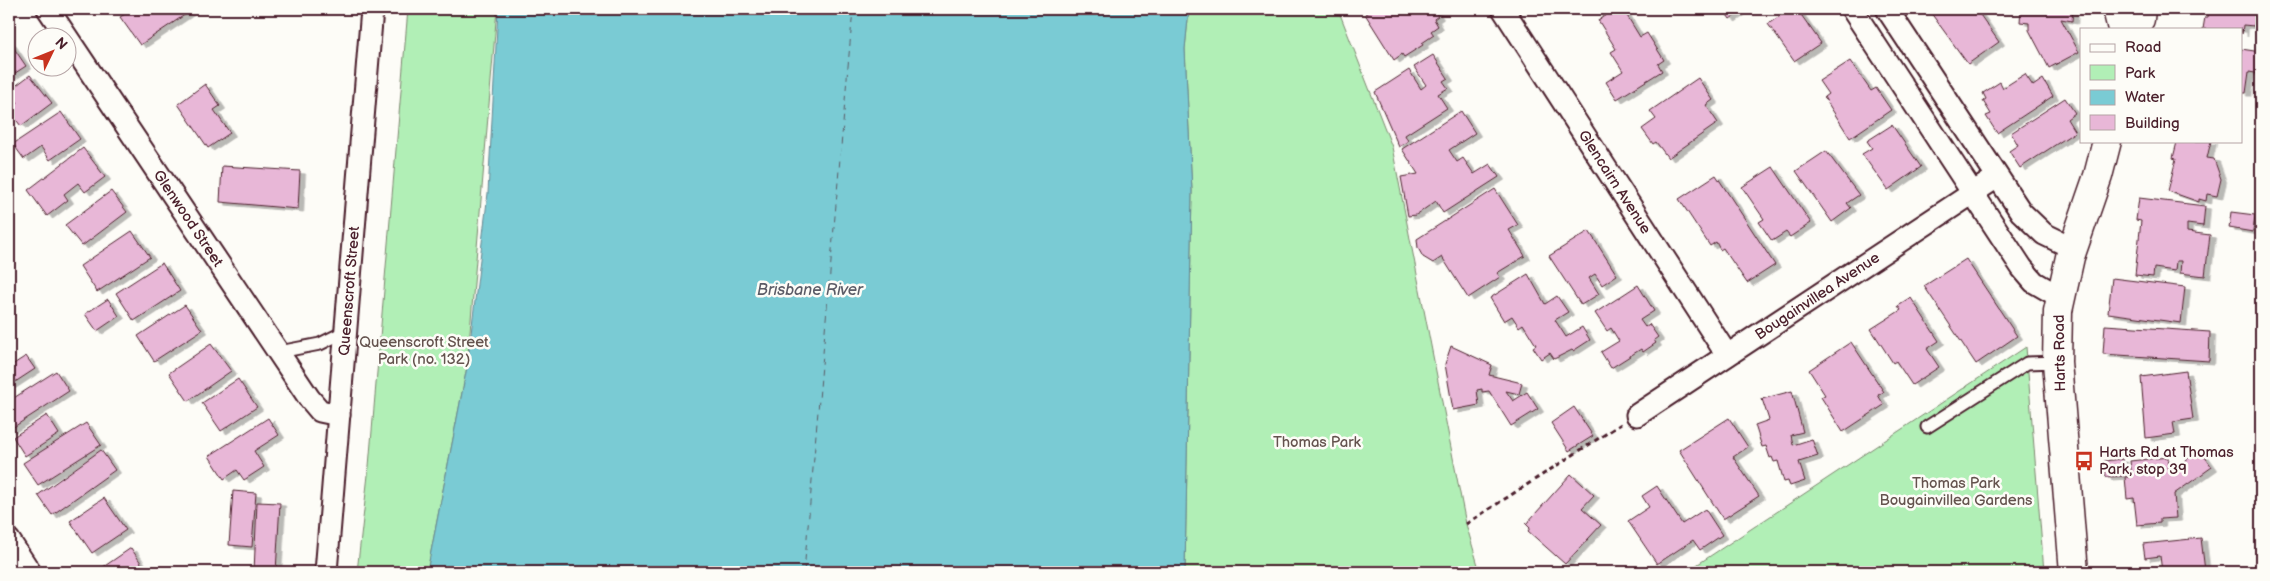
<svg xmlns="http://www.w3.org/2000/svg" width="2270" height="581" font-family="'Balsamiq Sans',sans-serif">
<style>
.green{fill:#b1efb6;stroke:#7e8770}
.water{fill:#7acbd4;stroke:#678690}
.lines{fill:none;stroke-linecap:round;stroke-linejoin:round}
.ferry{stroke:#5b5b66;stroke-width:1;stroke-dasharray:6 5;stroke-linecap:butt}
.building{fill:#e8b7d7;stroke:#4a1f2b;filter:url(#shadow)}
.service-casing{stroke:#4a1f2b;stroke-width:15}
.minor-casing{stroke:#4a1f2b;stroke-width:25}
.tertiary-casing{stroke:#4a1f2b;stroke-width:31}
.path{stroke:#4a1f2b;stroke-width:3;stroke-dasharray:5 4;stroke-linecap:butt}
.service{stroke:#fdfcf7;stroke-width:11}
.minor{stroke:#fdfcf7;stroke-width:21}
.tertiary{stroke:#fdfcf7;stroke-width:28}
.labels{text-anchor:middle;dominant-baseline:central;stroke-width:5;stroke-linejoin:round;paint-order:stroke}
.street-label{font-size:15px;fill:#4a1f2b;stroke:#fdfcf7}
.park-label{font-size:15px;fill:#64534e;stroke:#fdfcf7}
.poi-label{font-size:15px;fill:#4a1f2b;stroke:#fdfcf7;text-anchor:start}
.water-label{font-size:16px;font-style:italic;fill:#5b5b66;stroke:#fdfcf7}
</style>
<defs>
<filter id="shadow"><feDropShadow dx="5.5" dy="3" stdDeviation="0" flood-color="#0004"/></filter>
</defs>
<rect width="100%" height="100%" fill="#fdfcf7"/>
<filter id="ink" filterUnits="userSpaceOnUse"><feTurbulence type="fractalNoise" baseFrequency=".02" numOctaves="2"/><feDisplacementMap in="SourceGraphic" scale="10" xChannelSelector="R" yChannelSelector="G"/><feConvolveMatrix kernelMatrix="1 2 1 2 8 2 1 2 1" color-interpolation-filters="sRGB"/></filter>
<g filter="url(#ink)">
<g class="green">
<path d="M408,9H497L467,367L427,572H357L369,466Z"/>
<path d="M1189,9H1338L1392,147L1466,524L1480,572H1185L1192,191L1185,49Z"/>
<path d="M2026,347L2044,572H1686Z"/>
</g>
<path class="water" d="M498,9H1189L1185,49L1192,191L1185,572H427L467,367L488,193Z"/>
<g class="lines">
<path class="ferry" d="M804,572L853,9"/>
</g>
<g class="building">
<path d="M133,9H186L189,12L140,45L120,17Z"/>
<path d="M1373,9H1433L1438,16L1434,19L1438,26L1431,31L1434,35L1422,43L1423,45L1404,57L1402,54L1394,60L1365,14Z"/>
<path d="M1616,9H1623L1640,37L1647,33L1664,60L1658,64L1662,71L1617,99L1606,82L1623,71L1611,52L1616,49L1598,20Z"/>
<path d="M1723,9H1744L1730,19Z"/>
<path d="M1790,9H1797L1821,43L1794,61L1768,24Z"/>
<path d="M1928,9H1976L1999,42L1968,64Z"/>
<path d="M2021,9H2073L2072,21L2061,19L2079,52L2049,68L2029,30V23L2020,22Z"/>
<path d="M2209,9L2256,11L2254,26L2243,25L2242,34L2241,29H2203L2205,17H2208Z"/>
<path d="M9,41L26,66L9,77Z"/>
<path d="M2241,49L2261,52V74L2249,72L2246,93H2241Z"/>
<path d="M1433,55L1448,78L1443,81L1448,88L1438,94L1447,108L1405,135L1408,141L1399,147L1375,92L1409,70L1421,89L1426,85L1414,67Z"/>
<path d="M1850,61L1871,91L1876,88L1891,110L1850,138L1824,97L1828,94L1819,81Z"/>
<path d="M2025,74L2033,86L2043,79L2053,96L1997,133L1986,116L1991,114L1983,101L1986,99L1983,93L2000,82L2003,88Z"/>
<path d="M30,75L52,103L21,126L9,111L18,103L9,91Z"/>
<path d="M1698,78L1713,100L1706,105L1718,123L1668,158L1656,142L1653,144L1642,129L1656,119L1650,111Z"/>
<path d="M205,84L220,106L214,110L230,133L208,148L178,104Z"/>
<path d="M2065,98L2075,113L2067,119L2075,132L2020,168L2009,151L2018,145L2011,133Z"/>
<path d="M1461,111L1475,133L1449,150L1457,162L1463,158L1474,174L1490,164L1499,177L1443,213L1436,201L1416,215L1408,216L1401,177L1418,174L1402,149Z"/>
<path d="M61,112L80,139L50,160L41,147L24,159L13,144Z"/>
<path d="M1892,125L1921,167L1888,190L1862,154L1872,148L1867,141Z"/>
<path d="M2175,141H2211L2207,158L2214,159L2221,179L2217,196L2207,194L2206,201L2199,199V202L2168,191L2176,159L2173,158L2177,142Z"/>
<path d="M83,148L105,177L85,192L78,183L64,194L68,200L47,216L28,190Z"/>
<path d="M1826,151L1859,195L1847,203L1851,208L1832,222L1796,171Z"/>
<path d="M222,166L300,171L298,209L220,202Z"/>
<path d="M1773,167L1811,223L1790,237L1786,232L1772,241L1759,222L1764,219L1742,187Z"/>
<path d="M1716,175L1775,265L1747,283L1723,248L1720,250L1716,242L1710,246L1679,199Z"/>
<path d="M1495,189L1518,225L1509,230L1525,256L1497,273L1500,277L1468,298L1442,257L1433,263L1423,257L1418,248L1417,239Z"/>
<path d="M111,191L127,212L82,246L65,225Z"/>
<path d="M2139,198L2205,206L2203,226L2187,224V232L2210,235L2205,276L2180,273L2181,261H2176L2175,271L2154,268L2153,277L2135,275L2141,221L2136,220Z"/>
<path d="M2231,212L2255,215L2253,232L2229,228Z"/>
<path d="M132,231L150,257L97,292L80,266Z"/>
<path d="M1589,231L1617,275L1602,285L1595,274L1589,278L1599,294L1581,305L1549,256Z"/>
<path d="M1966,259L2017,336L1976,364L1924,286Z"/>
<path d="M162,263L180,291L134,321L116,293Z"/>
<path d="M1528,274L1545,304L1557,296L1568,312L1555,320L1566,337L1582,327L1590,340L1573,351L1572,350L1554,359L1550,353L1541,359L1533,347L1536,345L1523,324L1519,327L1512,316L1504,321L1490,298Z"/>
<path d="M2112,278L2185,287L2181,323L2108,313Z"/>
<path d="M1638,285L1654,311L1640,320L1645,327L1649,324L1658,337L1654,340L1656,343L1643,352L1641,349L1611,368L1601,352L1619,341L1611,328L1607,331L1595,313Z"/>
<path d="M1911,298L1939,341L1927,349L1939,367L1912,385L1896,361L1893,363L1871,329L1901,310L1898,306Z"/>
<path d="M108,299L119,316L97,331L85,314Z"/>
<path d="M185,305L202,330L154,361L138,336Z"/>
<path d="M2105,325L2210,332L2209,361L2103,354Z"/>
<path d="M1851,342L1884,392L1878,395L1884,405L1843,432L1821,397L1825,395L1809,370Z"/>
<path d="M211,344L231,371L188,401L169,373Z"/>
<path d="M1451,346L1492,365L1489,375L1522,383L1519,394L1506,391L1513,401L1527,392L1538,409L1511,426L1489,391L1482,392V389L1477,390L1479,405L1453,410L1445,364Z"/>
<path d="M26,356L35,369L9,386V367Z"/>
<path d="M56,371L69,391L9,430V401Z"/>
<path d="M2186,371L2193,419L2173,422L2175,434L2146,438L2141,377Z"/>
<path d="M238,379L257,407L221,431L202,403Z"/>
<path d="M1792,391L1803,432L1791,435L1793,445L1812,439L1818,456L1799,462L1805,481L1790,486L1788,481L1784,482L1778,461L1774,462L1772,457L1770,458L1766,446L1762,447L1755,425L1769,420L1762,399Z"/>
<path d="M1574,407L1593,436L1569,451L1551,423Z"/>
<path d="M47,415L59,434L25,456L13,437Z"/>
<path d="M268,418L279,435L254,451L264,467L244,480L237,470L224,479L209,456Z"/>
<path d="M1729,418L1748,447L1733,457L1759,496L1723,519L1679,450Z"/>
<path d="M86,423L101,445L38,485L23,463Z"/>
<path d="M101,450L115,470L52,515L38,495Z"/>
<path d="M2200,450L2212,467L2174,494L2176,518L2160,519V523L2137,525L2134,498L2127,499L2125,477H2132L2130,461L2168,457L2169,472Z"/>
<path d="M2122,459L2124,476L2106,477L2104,461Z"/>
<path d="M1571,474L1594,495L1582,508L1601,525L1565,564L1528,531L1530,528L1526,524Z"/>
<path d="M1657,486L1682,524L1705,509L1722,535L1700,550L1693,540L1657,564L1628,521L1649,507L1642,496Z"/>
<path d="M233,491L256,493L252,547L229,545Z"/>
<path d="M104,498L126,530L92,553L70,521Z"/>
<path d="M257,502L280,503L276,572H254Z"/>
<path d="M2201,538L2205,571L2220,569L2221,572H2162L2160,556L2145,558L2143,544Z"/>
<path d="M131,548L145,569L151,566L155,572H96Z"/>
</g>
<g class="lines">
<defs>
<g id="service">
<path d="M279,352L320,344L346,331"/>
<path d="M1927,427L2027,363L2057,362"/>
</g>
<g id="minor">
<path id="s1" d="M48,9L309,398L320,411L339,415"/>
<path id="s2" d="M1503,9L1727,355"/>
<path d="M1852,9L2022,268L2034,282L2060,297"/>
<path d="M1887,9L2021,212L2044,234L2073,248"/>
<path id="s3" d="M1637,415L1997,177"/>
<path d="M9,540L30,572"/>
<path id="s4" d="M326,572L372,9"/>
</g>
<g id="tertiary">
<path d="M2117,9L2122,29"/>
<path d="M2130,29L2140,19L2141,9"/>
<path d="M2074,572L2057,362L2058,311L2070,257L2098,176L2107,141"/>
</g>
</defs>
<use href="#service" class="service-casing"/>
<use href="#minor" class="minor-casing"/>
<use href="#tertiary" class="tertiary-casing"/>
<path class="path" d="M1466,524L1621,424"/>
<use href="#service" class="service"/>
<use href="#minor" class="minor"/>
<use href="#tertiary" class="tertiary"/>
</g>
</g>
<defs>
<symbol id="bus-bare" viewBox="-9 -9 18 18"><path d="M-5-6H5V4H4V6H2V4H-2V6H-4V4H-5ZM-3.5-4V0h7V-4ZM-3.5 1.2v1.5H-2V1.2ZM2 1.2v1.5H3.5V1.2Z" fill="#c8321e" stroke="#fdfcf7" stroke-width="2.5" paint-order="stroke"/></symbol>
</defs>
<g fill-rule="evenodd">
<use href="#bus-bare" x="2070" y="447" width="28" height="28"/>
</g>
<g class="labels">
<g class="street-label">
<text stroke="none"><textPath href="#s2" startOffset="206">Glencairn Avenue</textPath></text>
<text stroke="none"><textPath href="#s1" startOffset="252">Glenwood Street</textPath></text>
<text stroke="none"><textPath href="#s4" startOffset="282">Queenscroft Street</textPath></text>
<text stroke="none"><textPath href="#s3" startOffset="216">Bougainvillea Avenue</textPath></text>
<text transform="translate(2060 353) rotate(-91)">Harts Road</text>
</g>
<g class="park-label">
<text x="424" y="342">Queenscroft Street<tspan x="424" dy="17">Park (no. 132)</tspan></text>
<text x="1317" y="442">Thomas Park</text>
<text x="1956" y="483">Thomas Park<tspan x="1956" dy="17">Bougainvillea Gardens</tspan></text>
</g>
<g class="poi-label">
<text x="2099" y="452">Harts Rd at Thomas<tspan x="2099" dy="17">Park, stop 39</tspan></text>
</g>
<g class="water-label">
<text x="810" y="290">Brisbane River</text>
</g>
</g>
<rect width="2270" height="581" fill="none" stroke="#fdfcf7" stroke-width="30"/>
<rect x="15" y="15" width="2240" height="551" fill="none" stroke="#4a1f2b" stroke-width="2" filter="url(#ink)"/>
<rect x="2080" y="28" width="162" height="115" fill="#fdfcf7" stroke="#b5a4a5"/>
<rect x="2090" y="44" width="25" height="8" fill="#fdfcf7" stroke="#b5a4a5"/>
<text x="2125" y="52" font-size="15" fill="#4a1f2b">Road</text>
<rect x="2090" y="65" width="25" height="15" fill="#b1efb6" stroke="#b5a4a5"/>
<text x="2125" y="78" font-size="15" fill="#4a1f2b">Park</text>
<rect x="2090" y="90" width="25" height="15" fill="#7acbd4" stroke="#b5a4a5"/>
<text x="2125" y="102" font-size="15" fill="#4a1f2b">Water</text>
<rect x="2090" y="115" width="25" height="15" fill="#e8b7d7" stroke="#b5a4a5"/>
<text x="2125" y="128" font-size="15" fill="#4a1f2b">Building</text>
<g transform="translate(52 52) rotate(47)"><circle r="24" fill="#fdfcf7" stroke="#b5a4a5"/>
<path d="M0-4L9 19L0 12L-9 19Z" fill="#c8321e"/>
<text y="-8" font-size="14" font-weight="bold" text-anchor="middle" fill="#4a1f2b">N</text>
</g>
</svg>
